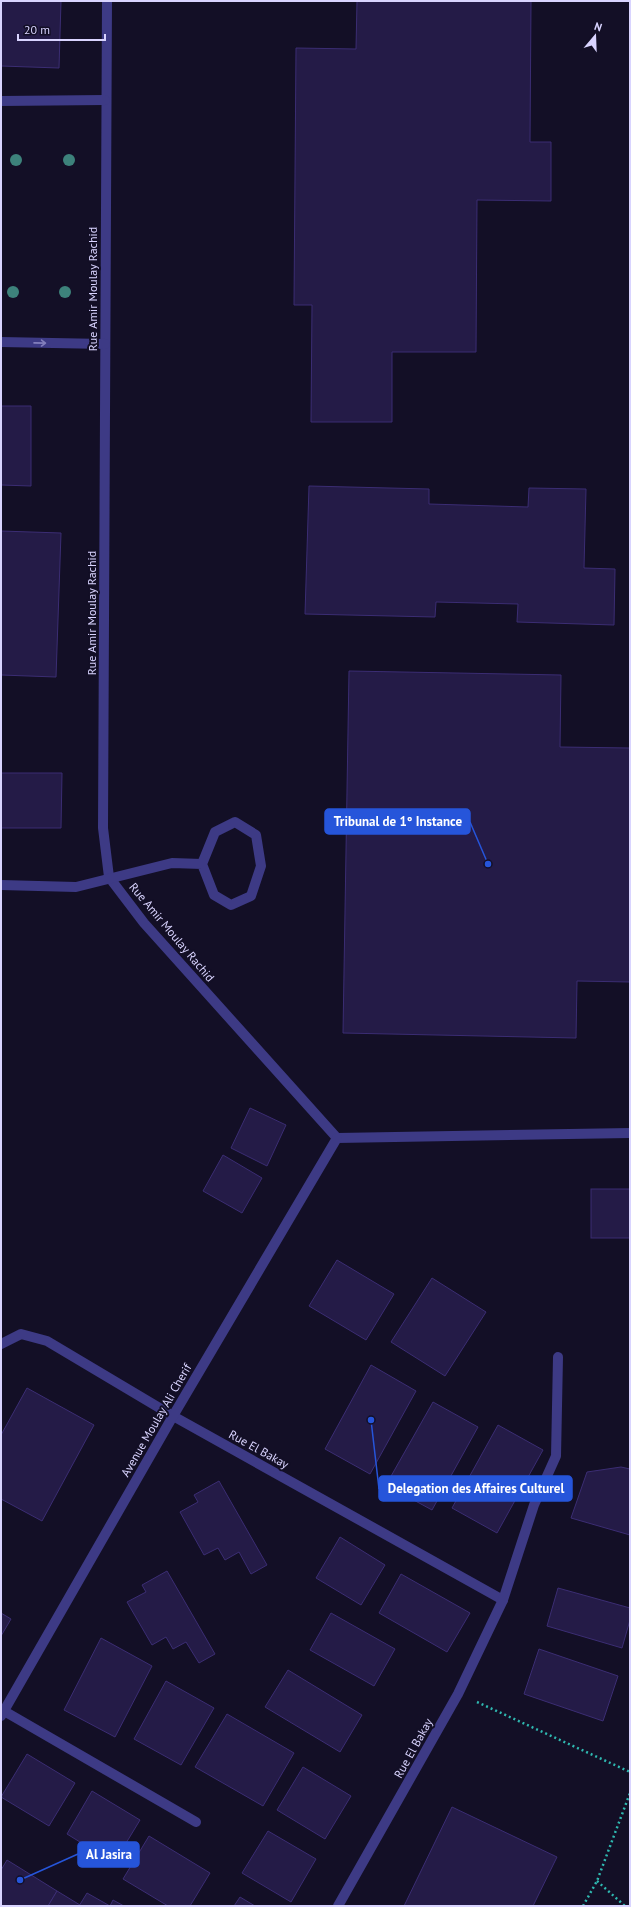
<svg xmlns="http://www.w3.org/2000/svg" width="631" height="1907" font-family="'PT Sans',sans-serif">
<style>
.building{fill:#241b47;stroke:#3b2d73}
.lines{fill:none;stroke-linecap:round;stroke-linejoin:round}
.path{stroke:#2fb8b0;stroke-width:2.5;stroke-dasharray:2 3;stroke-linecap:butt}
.minor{stroke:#3d3a85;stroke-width:10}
.tree{fill:#3d827b}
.oneway{stroke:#837fbc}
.labels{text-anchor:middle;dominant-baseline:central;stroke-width:4;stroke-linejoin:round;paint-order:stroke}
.street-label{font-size:12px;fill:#d9d4ff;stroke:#130f26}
.leader{fill:none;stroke:#2655da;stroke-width:1.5}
.callout-dot{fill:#2655da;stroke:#130f26;stroke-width:1.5}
.callout{fill:#2655da;stroke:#2655da;stroke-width:1.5}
.callout-label{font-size:13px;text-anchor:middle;font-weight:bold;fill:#fff}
</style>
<rect width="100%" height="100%" fill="#130f26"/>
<g class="building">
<path d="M1,1H61L59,68L1,66Z"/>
<path d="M357,1H531L530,142H551V201L477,200L476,352H392V422H311L312,305H294L296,48L356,49Z"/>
<path d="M1,406H31V486L1,485Z"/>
<path d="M309,486L429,489V504L528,507L529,488L586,489L584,568L615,569L614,625L517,622L518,604L436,602L435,617L305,614Z"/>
<path d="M1,531L61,533L56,677L1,675Z"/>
<path d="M349,671L561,675L560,747L630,748V982L577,981L576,1038L343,1033Z"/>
<path d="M1,773H62L61,828H1Z"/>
<path d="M250,1108L286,1125L267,1166L231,1148Z"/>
<path d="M223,1155L262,1178L242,1213L203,1191Z"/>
<rect x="591" y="1189" width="39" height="49"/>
<path d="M337,1260L394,1294L366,1340L309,1306Z"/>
<path d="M432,1278L486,1312L445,1376L391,1342Z"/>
<path d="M371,1365L416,1391L370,1474L325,1449Z"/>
<path d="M27,1388L94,1425L42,1521L1,1499V1435Z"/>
<path d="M433,1402L478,1427L432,1510L386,1485Z"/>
<path d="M498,1425L543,1450L497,1533L452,1508Z"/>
<path d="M621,1467L630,1469V1535L571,1518L587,1472Z"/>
<path d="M219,1481L267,1565L251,1574L239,1552L225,1560L218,1548L204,1555L180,1512L198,1502L194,1495Z"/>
<path d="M340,1537L385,1565L361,1605L316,1578Z"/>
<path d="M167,1571L215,1654L199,1663L186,1642L173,1649L166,1637L152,1645L127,1602L146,1592L142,1585Z"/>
<path d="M401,1574L470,1613L447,1652L379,1613Z"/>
<path d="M558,1588L630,1608V1620L622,1648L547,1626Z"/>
<path d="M1,1613L11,1619L1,1636Z"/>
<path d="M331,1613L395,1649L374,1686L310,1650Z"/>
<path d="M101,1638L152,1666L115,1737L64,1710Z"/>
<path d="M539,1649L618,1676L603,1721L524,1694Z"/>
<path d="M288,1670L362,1715L340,1752L265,1707Z"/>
<path d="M166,1681L214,1708L181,1765L134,1739Z"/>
<path d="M227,1714L294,1753L263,1806L195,1767Z"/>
<path d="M27,1754L75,1783L49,1826L1,1797Z"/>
<path d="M303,1767L351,1796L325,1839L277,1810Z"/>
<path d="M92,1791L140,1820L114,1863L67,1834Z"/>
<path d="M452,1807L557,1857L533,1906H404Z"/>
<path d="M268,1831L316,1859L291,1902L242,1873Z"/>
<path d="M149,1836L210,1873L190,1906H168L123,1879Z"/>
<path d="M7,1860L57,1891L48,1906H1V1870Z"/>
<path d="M57,1891L80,1905L79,1906H48Z"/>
<path d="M87,1893L110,1906H79Z"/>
<path d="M240,1897L255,1906H234Z"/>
<path d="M113,1900L124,1906H110Z"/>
</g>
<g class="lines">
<g class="path">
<path d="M477,1702L630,1772"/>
<path d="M597,1881L625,1906"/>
<path d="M583,1906L597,1881L630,1793"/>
</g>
<g class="minor">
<path d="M107,1L103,828L109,877L144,923L337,1138"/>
<path d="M1,101L105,100"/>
<path d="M1,342L105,344"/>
<path d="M1,885L76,887L172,863L202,864L214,895L231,905L251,896L261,866L256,835L235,822L215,832L202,864"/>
<path d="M337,1138L630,1133"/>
<path d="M1,1344L21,1334L47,1341L173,1416L503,1600"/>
<path d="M4,1711L196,1822"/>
<path d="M1,1716L173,1416L337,1138"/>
<path d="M338,1906L458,1694L503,1600L534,1505L556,1456L558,1357"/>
</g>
</g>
<g class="tree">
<circle cx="16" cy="160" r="6"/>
<circle cx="69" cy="160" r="6"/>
<circle cx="13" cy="292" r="6"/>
<circle cx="65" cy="292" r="6"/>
</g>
<defs><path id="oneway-shaft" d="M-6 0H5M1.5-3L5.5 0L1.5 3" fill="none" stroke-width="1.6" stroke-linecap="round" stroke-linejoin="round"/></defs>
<use class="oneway" href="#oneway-shaft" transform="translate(40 343) rotate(1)"/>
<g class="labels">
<g class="street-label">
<text transform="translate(92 289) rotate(-90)">Rue Amir Moulay Rachid</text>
<text transform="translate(91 613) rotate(-90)">Rue Amir Moulay Rachid</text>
<text transform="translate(172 932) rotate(50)">Rue Amir Moulay Rachid</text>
<text transform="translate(156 1420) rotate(-60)">Avenue Moulay Ali Cherif</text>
<text transform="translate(259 1449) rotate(29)">Rue El Bakay</text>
<text transform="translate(413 1748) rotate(-61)">Rue El Bakay</text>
</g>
</g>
<path class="leader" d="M488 864L470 822M371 1420L379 1489M20 1880L78 1854"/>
<g class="callout-dot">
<circle cx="488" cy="864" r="4"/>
<circle cx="371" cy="1420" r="4"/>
<circle cx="20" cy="1880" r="4"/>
</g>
<g class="callout">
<rect x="325" y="809" width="145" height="25" rx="4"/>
<rect x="379" y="1476" width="193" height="25" rx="4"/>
<rect x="78" y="1842" width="61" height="25" rx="4"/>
</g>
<g class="callout-label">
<text x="398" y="826">Tribunal de 1° Instance</text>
<text x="476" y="1493">Delegation des Affaires Culturel</text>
<text x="109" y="1859">Al Jasira</text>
</g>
<rect width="631" height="1907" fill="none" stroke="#d9d4ff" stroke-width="4"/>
<g transform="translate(595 36) rotate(19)" stroke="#130f26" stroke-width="3" paint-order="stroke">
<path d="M0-3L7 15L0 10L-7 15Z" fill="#d9d4ff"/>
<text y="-6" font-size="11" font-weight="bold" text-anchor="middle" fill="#d9d4ff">N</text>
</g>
<path d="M18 34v6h87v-6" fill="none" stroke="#d9d4ff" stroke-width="2"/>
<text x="24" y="34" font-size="12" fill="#d9d4ff" stroke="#130f26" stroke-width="3" paint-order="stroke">20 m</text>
</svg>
